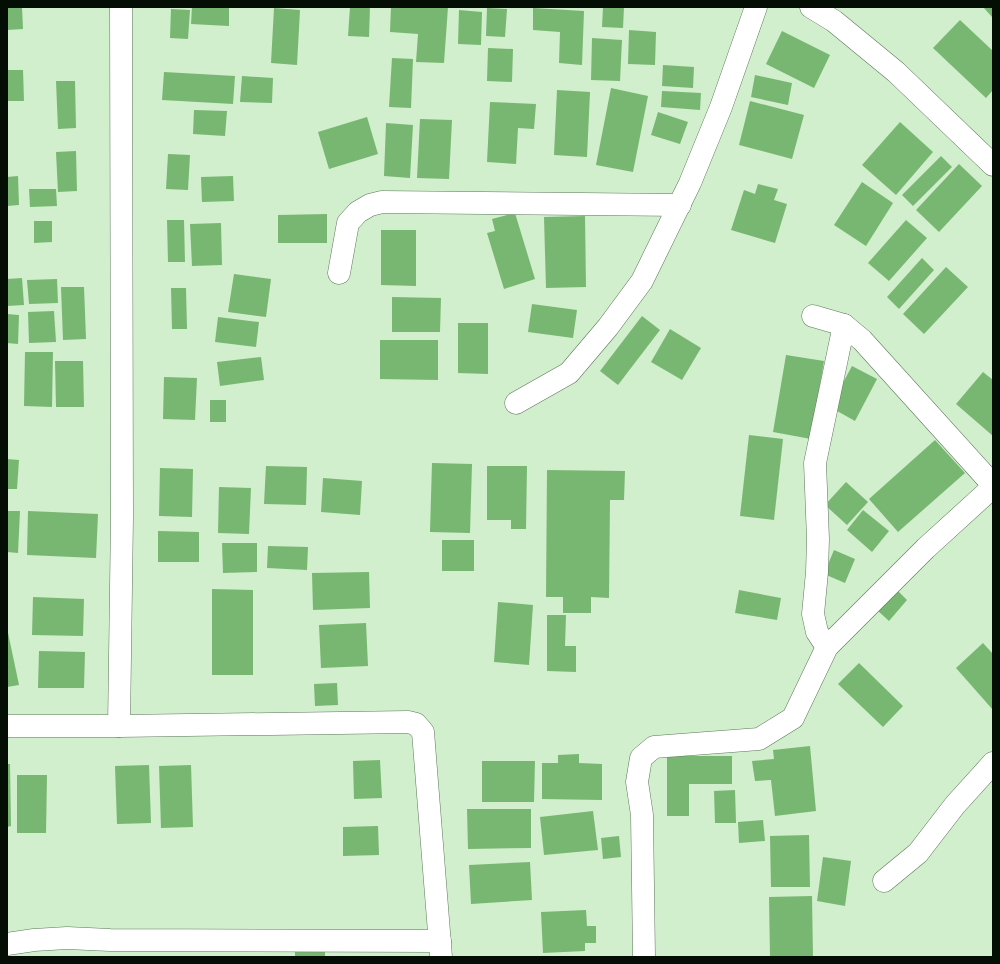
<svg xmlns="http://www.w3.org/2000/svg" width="1000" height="964" font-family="'Roboto Condensed',sans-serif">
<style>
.building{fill:#78b771}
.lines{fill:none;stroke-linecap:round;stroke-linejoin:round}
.minor-casing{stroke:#5d775a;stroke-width:23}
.minor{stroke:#fff;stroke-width:22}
</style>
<rect width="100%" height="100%" fill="#d1eecd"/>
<g class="building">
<path d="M7,7H22L23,29L7,30Z"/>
<path d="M192,7H229V26L191,24Z"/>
<path d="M350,7H370L369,37L348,36Z"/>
<path d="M391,7H448L444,63L416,62L418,34L390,32Z"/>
<path d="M603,7H624L623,28L602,27Z"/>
<path d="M983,7H993V18Z"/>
<path d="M274,8L300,10L297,65L271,63Z"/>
<path d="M487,8L507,9L505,37L486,36Z"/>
<path d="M533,8L584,11L582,65L559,63L560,32L533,30Z"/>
<path d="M171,9L190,10L188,39L170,38Z"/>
<path d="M459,10L482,12L481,45L458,44Z"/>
<path d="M960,20L993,51V90L986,98L933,48Z"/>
<path d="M629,30L656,32L655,65L628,64Z"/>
<path d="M782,31L830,55L814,88L766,64Z"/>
<path d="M592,38L622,40L620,81L591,80Z"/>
<path d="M488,48L513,49L512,82L487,81Z"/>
<path d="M392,58L413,59L411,108L389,107Z"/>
<path d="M663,65L694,67L693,88L662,86Z"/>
<path d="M7,70H23L24,101H7Z"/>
<path d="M164,72L235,76L233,104L162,100Z"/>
<path d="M755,75L792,83L788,105L751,97Z"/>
<path d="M242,76L273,78L272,103L240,102Z"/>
<path d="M56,81H75L76,128L58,129Z"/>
<path d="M611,88L648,96L633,172L596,165Z"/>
<path d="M557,90L590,92L587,157L554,155Z"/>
<path d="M662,91L701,93L700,110L661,107Z"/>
<path d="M750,101L804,115L792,159L739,145Z"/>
<path d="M490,102L536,104L534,129L518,128L516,164L487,162Z"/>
<path d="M194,110L227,111L225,136L193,134Z"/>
<path d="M658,112L688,122L680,144L651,135Z"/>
<path d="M367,117L378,154L329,169L318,132Z"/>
<path d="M420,119L452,120L449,179L417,178Z"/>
<path d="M900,122L933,152L896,195L862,165Z"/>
<path d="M386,123L413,125L410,178L384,176Z"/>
<path d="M76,151L77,191L58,192L56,152Z"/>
<path d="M168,154L190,155L188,190L166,189Z"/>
<path d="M941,156L952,167L913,206L902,195Z"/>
<path d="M959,164L982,186L939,232L916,210Z"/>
<path d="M18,176L19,205L7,206V177Z"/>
<path d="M233,176L234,201L202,202L201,177Z"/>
<path d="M862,182L893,203L866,246L834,225Z"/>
<path d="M758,184L778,189L774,200L787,204L775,243L731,230L744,190L755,194Z"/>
<path d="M29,189H56L57,206L30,207Z"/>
<path d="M515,213L535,279L504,289L487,233L495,231L492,219Z"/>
<path d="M327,214V243H278V215Z"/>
<path d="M585,216L586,287L546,288L544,217Z"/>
<path d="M167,220H184L185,262H168Z"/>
<path d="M906,220L927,238L889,281L868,263Z"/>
<path d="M34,221H52V242L34,243Z"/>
<path d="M221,223L222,265L192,266L190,224Z"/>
<path d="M381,230H416V286L381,285Z"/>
<path d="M922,258L934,270L899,309L887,297Z"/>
<path d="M946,267L968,287L924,334L903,314Z"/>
<path d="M234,274L271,279L266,317L228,312Z"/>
<path d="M22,278L24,305L7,306V279Z"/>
<path d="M57,279L58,303L29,304L27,280Z"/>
<path d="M61,287H84L86,339L63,340Z"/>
<path d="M171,288H186L187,329H172Z"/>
<path d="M392,297L441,298L440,332H392Z"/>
<path d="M532,304L577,310L573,338L528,332Z"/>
<path d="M54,311L56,342L29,343L28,312Z"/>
<path d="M7,314L19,315L18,344L7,343Z"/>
<path d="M642,316L660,330L618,385L600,371Z"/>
<path d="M218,317L259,322L256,347L215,342Z"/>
<path d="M458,323H488V374L458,373Z"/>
<path d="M670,329L701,348L682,380L651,362Z"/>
<path d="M380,340H438V380L380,379Z"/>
<path d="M25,352H53L52,407L24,406Z"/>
<path d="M786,355L824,361L811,439L773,432Z"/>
<path d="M261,357L264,380L220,386L217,362Z"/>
<path d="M55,361H83L84,407H56Z"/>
<path d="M852,366L877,379L855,421L830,407Z"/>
<path d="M983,372L993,380V436L956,404Z"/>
<path d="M164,377L197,378L195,420L163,419Z"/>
<rect x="210" y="400" width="16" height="22"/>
<path d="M749,435L783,439L774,520L740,516Z"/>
<path d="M935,440L965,473L898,532L869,499Z"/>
<path d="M7,459L19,460L17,489H7Z"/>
<path d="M432,463L472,464L470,533L430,532Z"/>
<path d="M266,466L307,467L306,505L264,504Z"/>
<path d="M487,466H527L526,529H511V520H487Z"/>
<path d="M160,468L193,469L192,517L159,516Z"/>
<path d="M547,470L625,471L624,500H610L609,598L591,597V613H563V597H546Z"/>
<path d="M323,478L362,481L360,515L321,512Z"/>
<path d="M846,482L868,502L847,525L825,505Z"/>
<path d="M219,487L251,488L249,534L218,533Z"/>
<path d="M863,510L889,531L872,552L847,530Z"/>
<path d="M7,511H20L18,553L7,552Z"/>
<path d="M28,511L98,514L96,558L27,555Z"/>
<path d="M158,531L199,532V562H158Z"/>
<rect x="442" y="540" width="32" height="31"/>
<path d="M222,543H257V572L223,573Z"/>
<path d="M268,546L308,547L307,570L267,568Z"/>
<path d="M834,550L855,559L845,583L824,574Z"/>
<path d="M369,572L370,608L313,610L312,573Z"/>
<path d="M212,589L253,590V675H212Z"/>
<path d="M896,589L907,600L889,621L877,610Z"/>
<path d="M739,590L781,598L777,620L735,613Z"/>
<path d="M33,597L84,599L83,636L32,635Z"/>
<path d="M498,602L533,605L529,665L494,662Z"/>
<path d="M547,615H566L565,646H576V672L547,671Z"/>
<path d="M366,623L368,666L321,668L319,625Z"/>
<path d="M7,628L19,685L7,687Z"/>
<path d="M983,643L993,654V710L956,668Z"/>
<path d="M39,651L85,652L84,688H38Z"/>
<path d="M859,663L903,706L883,727L838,684Z"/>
<path d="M337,683L338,705L315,706L314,684Z"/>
<path d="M810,746L816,811L775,816L771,780L755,781L752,761L774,759L773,750Z"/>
<path d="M579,754V763L602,764V800L542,799V763H558V755Z"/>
<path d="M667,756H732V784H689V816H667Z"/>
<path d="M380,760L382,798L354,799L353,761Z"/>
<path d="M482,761H535L534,802H482Z"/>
<path d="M7,764H10L11,826L7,827Z"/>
<path d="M149,765L151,823L117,824L115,766Z"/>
<path d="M191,765L193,827L161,828L159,766Z"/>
<path d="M17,775H47L46,833H17Z"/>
<path d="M735,790L736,823H715L714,791Z"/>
<path d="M467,809H531V848L468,849Z"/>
<path d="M593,811L598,850L544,855L540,817Z"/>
<path d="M763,820L765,841L739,843L738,822Z"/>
<path d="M378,826L379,855L343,856V827Z"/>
<path d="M809,835L810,887H771L770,836Z"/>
<path d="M619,836L621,857L603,859L601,838Z"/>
<path d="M823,857L851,861L845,906L817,901Z"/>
<path d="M530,862L532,900L471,904L469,865Z"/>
<path d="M812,896L813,957H770L769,897Z"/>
<path d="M586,910L587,926H596V943H585V951L543,953L541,912Z"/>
<rect x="295" y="952" width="30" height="5"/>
</g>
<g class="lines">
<defs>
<g id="minor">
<path d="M811,7L834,21L896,72L993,165"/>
<path d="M339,273L348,223L358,212L370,205L382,202L680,205"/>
<path d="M813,316L844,325L862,340L993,485"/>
<path d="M516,403L569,373L608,327L642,281L690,183L721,107L756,7"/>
<path d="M827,647L817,632L813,614L817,572L818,539L815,463L844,325"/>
<path d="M7,726H119L408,722L416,724L423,732L441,957"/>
<path d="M119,726L122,517L121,7"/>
<path d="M884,881L918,853L955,805L993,763"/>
<path d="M7,944L34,940L67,938L110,940L440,941"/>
<path d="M644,957L642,815L637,782L641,758L654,747L759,739L793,718L827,647L926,548L993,487"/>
</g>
</defs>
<use href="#minor" class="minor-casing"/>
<use href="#minor" class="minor"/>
</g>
<rect width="1000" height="964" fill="none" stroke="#050e05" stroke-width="16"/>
</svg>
